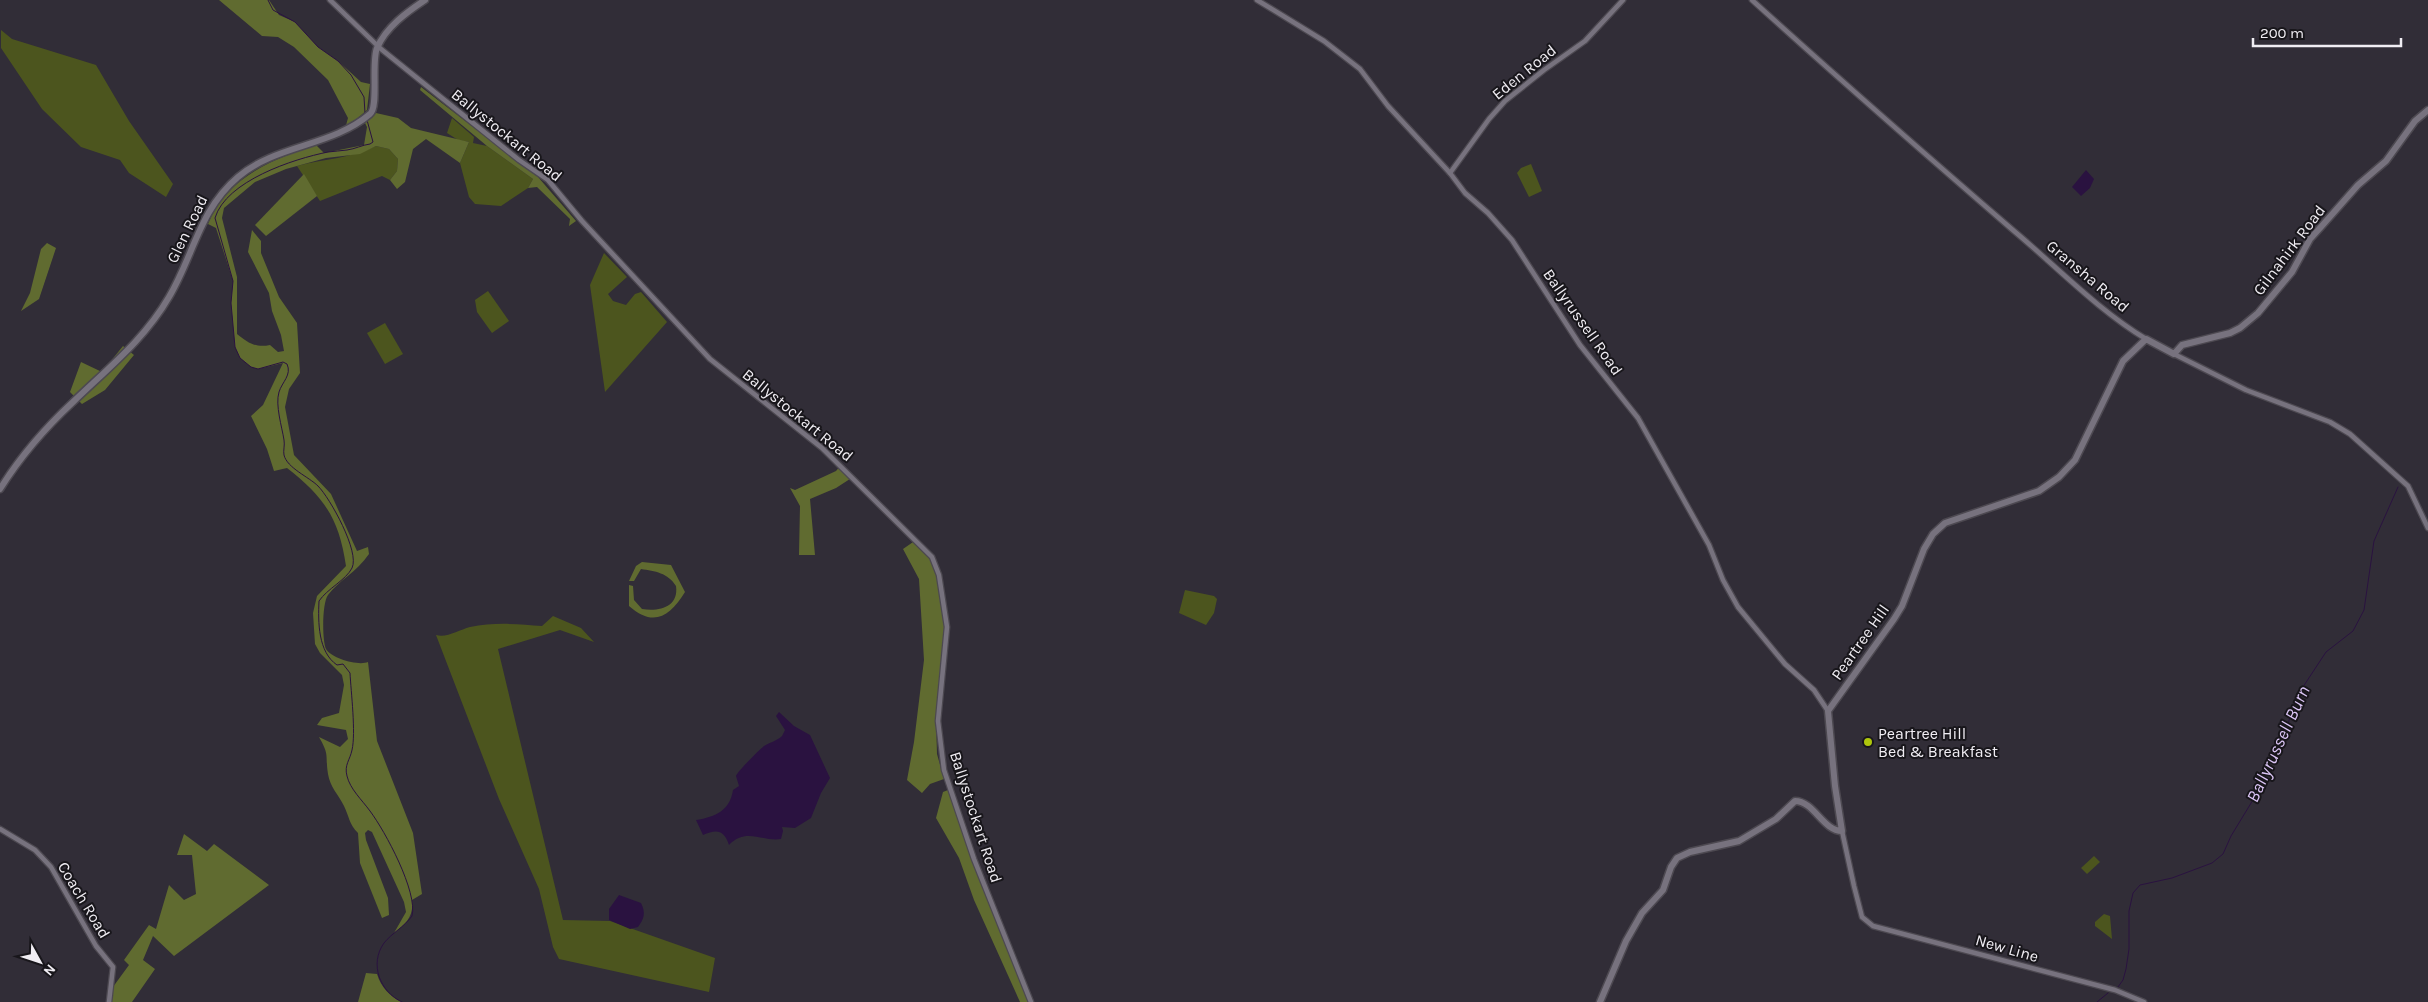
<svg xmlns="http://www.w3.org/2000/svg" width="2428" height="1002" font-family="Karla,sans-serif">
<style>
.green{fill:#4c551e}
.forest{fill:#606b30}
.water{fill:#2a1240}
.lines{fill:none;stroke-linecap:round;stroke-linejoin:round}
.stream{stroke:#2a1240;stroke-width:1}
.street-casing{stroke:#4d4951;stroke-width:7}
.secondary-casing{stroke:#4d4951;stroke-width:9}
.street{stroke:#77727e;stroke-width:4.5}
.secondary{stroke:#77727e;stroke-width:6}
.poi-dot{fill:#aec60c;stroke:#18161b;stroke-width:2}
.labels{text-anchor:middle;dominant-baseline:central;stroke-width:4;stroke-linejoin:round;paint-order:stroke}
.street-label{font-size:16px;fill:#f0edf3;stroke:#18161b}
.poi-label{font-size:16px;fill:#f0edf3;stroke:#18161b;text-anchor:start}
.water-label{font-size:18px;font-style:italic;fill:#dbc5f5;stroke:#18161b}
</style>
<rect width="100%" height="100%" fill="#312d37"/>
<g class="green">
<path d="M1,30L12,39L96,65L129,121L173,184L166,197L129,173L120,160L81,147L42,109L1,48Z"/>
<path d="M452,118L474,137L473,143L487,146L533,179L528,188L501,206L475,204L469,197L460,163L469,142L458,140L447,133Z"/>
<path d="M376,146L389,149L398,159L397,171L390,180L382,176L320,201L297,166C324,159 352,158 376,146Z"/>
<path d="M1531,164L1542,191L1529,197L1517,173L1521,168Z"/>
<path d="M604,253L627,277L608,294L613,301L626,305L635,294L641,292L667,322L605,392L590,285Z"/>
<path d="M488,291L509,321L492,333L477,312L475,300Z"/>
<path d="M385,323L403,354L385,364L367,333Z"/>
<path d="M1185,590L1214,596L1217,599L1214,613L1206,625L1179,613Z"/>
<path d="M553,616L581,628L594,642L560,630L498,649L563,920L610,921L715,958L709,992L559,959L553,947L539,889L499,799L436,635C447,638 459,630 470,627C494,622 519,624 542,626Z"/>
<path d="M2094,856L2100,862L2087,874L2081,868Z"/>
<path d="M2104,914L2110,916L2112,939L2095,926V922Z"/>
</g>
<g class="forest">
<path d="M219,0H269L279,15L295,22L318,47L338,61L361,82L370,84L367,110L345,129L348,118L328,80L294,47L278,37L262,36Z"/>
<path d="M421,87L538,177L576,221L569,226L570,219L537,187L528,188L533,179L487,146L420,90Z"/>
<path d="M376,113L398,118L411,128L469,142L460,163L426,139L413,149L405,182L397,189L390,180L397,171L398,159L389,149L376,146L360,154L326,158L286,169L255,182L224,208L222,218L237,277V334C248,343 256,348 270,345L278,352L284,351L281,335L272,311L269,293L248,252L252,230L261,241V253L279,297L297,323L300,373L289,389L285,407L294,455L331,494L357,551L368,547L369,554C357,572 338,581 328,595C322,603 322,640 326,649C332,659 359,666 368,662L377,741L413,833L422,894L412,900C414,916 406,924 394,933L406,912L404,902L372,832L368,830L365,833L366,840L388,898L389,915L382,918L360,863L358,833C349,824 349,816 344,806C338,794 330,787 328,774C325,755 330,756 319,737L340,747L348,739L346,730L317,725L322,718L339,713L344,685L342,675L320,653L315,644L313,613L317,596L346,566C339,518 324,497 287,468L274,471L267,449L251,416L263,405L283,363L258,369L251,367L240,358L235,347L231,303L233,281L216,228L208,224C226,178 272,159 316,145L324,153L364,145L367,127L364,121Z"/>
<path d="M304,174L317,196L266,236L255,225Z"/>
<path d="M47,243L56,248L39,299L21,311L30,293L41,249Z"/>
<path d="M123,346L134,355L105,390L82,404L70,392L81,362L102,372Z"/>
<path d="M841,465L853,477L836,488L810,499L815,555H799L800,506L790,488L795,490L836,471Z"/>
<path d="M916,540L926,551L938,572L947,627L936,720L937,754L944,779L930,784L922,793L907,780L914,742L924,660L919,579L903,549Z"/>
<path d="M642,562L671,565L685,592C670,616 654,628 629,606V585L633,586L634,600L642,609C659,612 679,607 676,586C668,573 655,571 641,569L634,581H629L636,566Z"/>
<path d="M948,790L972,860L1028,1002H1020L974,900L959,858L936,818L943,792Z"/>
<path d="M184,834L207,851L214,844L269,885L174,956L153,936L143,960L155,969L132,1002H111L110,991L129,965L124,960L149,925L156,929L169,885L184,900L196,894L192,855H177Z"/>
<path d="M366,973L377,974C381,987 390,997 402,1002H358Z"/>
</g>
<g class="water">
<path d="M2086,170L2094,179L2090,188L2081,196L2072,187Z"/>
<path d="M779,712L794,726L810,735L830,778L821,793L811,818L795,828L782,827L783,831L781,839C762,842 746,827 729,845C724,830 717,829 703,835L696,820C716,817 730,810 733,790L739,786L736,776C737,772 759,750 764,746C770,742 777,741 782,736L785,730L776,716Z"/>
<path d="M619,895L641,903C646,913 644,919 638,927L630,929L609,920V909Z"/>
</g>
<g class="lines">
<g class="stream">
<path d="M268,0L273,10L295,22L318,47L338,61L351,75L364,97L365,113"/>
<path d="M367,120L373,142L370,144C362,145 355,149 347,150C341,151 334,151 328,152C293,159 226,181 215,218L233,281L231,303L235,347L240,358L251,367L258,369L283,362L287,364C292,375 282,382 279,392C275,405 282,427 284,440C285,445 283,451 284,455C287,468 309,477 318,486C330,498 360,552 352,568C346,580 327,589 319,601C318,622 318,652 337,665L343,664L350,673C351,692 356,733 352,750C350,760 344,765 347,776C350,789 362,800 370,811C385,831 418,892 412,916C404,927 392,933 384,943C369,964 380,992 402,1002"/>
<path d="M2118,987L2123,980L2126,969L2129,949V911L2133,893L2140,885L2172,878L2212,863L2223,854L2231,836L2259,790L2260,779L2264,772L2279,751L2297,696L2326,652L2353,631L2364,610L2374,541L2398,487"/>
<path d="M2097,1002L2108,993"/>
</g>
<defs>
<g id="street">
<path d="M330,0L381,49L519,160L548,180L582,221L710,359L822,448L932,557L939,575L947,627L938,721L944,770L974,859L1031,1002"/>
<path d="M1257,0L1324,41L1360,69L1388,106L1450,173L1465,193L1488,213L1512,240L1580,345L1638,418L1709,545L1723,580L1738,607L1785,664L1814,690L1828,711"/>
<path d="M1752,0C1838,78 1926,155 2014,231C2057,267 2098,310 2146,339"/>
<path d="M1450,173L1489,119L1505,101L1544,70L1585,41L1623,0"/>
<path d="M2174,354L2246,390L2330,422L2350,434L2408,486L2428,528"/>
<path d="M0,829L35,850L51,867L96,946L113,967L109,1002"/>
<path d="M1842,831L1854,886L1862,917L1873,926L2115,990L2144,1002"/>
</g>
<g id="secondary">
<path d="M0,489C20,457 45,428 73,402C108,368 144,340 169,297C194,255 199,210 238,177C277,144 331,147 370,114C379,107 371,62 377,48C386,27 407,12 425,0"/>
<path d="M1600,1002L1626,941L1642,913L1663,890L1671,867L1677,858L1690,852L1739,841L1776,819L1795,801C1814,801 1823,831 1842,831L1835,786L1828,711L1894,619L1902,606L1924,549L1933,534L1945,523L2039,491L2059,477L2075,460L2123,361L2146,339L2174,354L2182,345L2230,333L2240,328L2258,313L2292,272L2310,239L2320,228L2358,185L2386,161L2415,121L2428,110"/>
</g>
</defs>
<use href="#street" class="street-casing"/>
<use href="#secondary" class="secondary-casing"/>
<use href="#street" class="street"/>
<use href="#secondary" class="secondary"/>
</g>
<circle class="poi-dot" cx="1868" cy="742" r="5"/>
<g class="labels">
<g class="street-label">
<text transform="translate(1524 72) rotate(-39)">Eden Road</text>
<text transform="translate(507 135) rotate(39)">Ballystockart Road</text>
<text transform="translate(187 229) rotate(-64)">Glen Road</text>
<text transform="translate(2289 250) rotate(-53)">Gilnahirk Road</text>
<text transform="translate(2088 276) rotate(40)">Gransha Road</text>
<text transform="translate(1583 322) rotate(55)">Ballyrussell Road</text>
<text transform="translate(798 415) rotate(39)">Ballystockart Road</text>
<text transform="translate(1860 642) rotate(-55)">Peartree Hill</text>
<text transform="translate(976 817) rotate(72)">Ballystockart Road</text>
<text transform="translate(84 900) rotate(59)">Coach Road</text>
<text transform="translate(2007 948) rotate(16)">New Line</text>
</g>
<g class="poi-label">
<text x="1878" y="733">Peartree Hill<tspan x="1878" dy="18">Bed &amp; Breakfast</tspan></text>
</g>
<g class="water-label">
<text transform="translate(2278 744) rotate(-65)">Ballyrussell Burn</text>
</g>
</g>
<g transform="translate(40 962) rotate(130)" stroke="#18161b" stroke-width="4" paint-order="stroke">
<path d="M0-4L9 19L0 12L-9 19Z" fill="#f0edf3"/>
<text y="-8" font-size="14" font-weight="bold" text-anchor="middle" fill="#f0edf3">N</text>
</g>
<path d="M2253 38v8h148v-8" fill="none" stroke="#f0edf3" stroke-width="2.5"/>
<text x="2260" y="38" font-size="15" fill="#f0edf3" stroke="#18161b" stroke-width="4" paint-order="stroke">200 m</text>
</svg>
